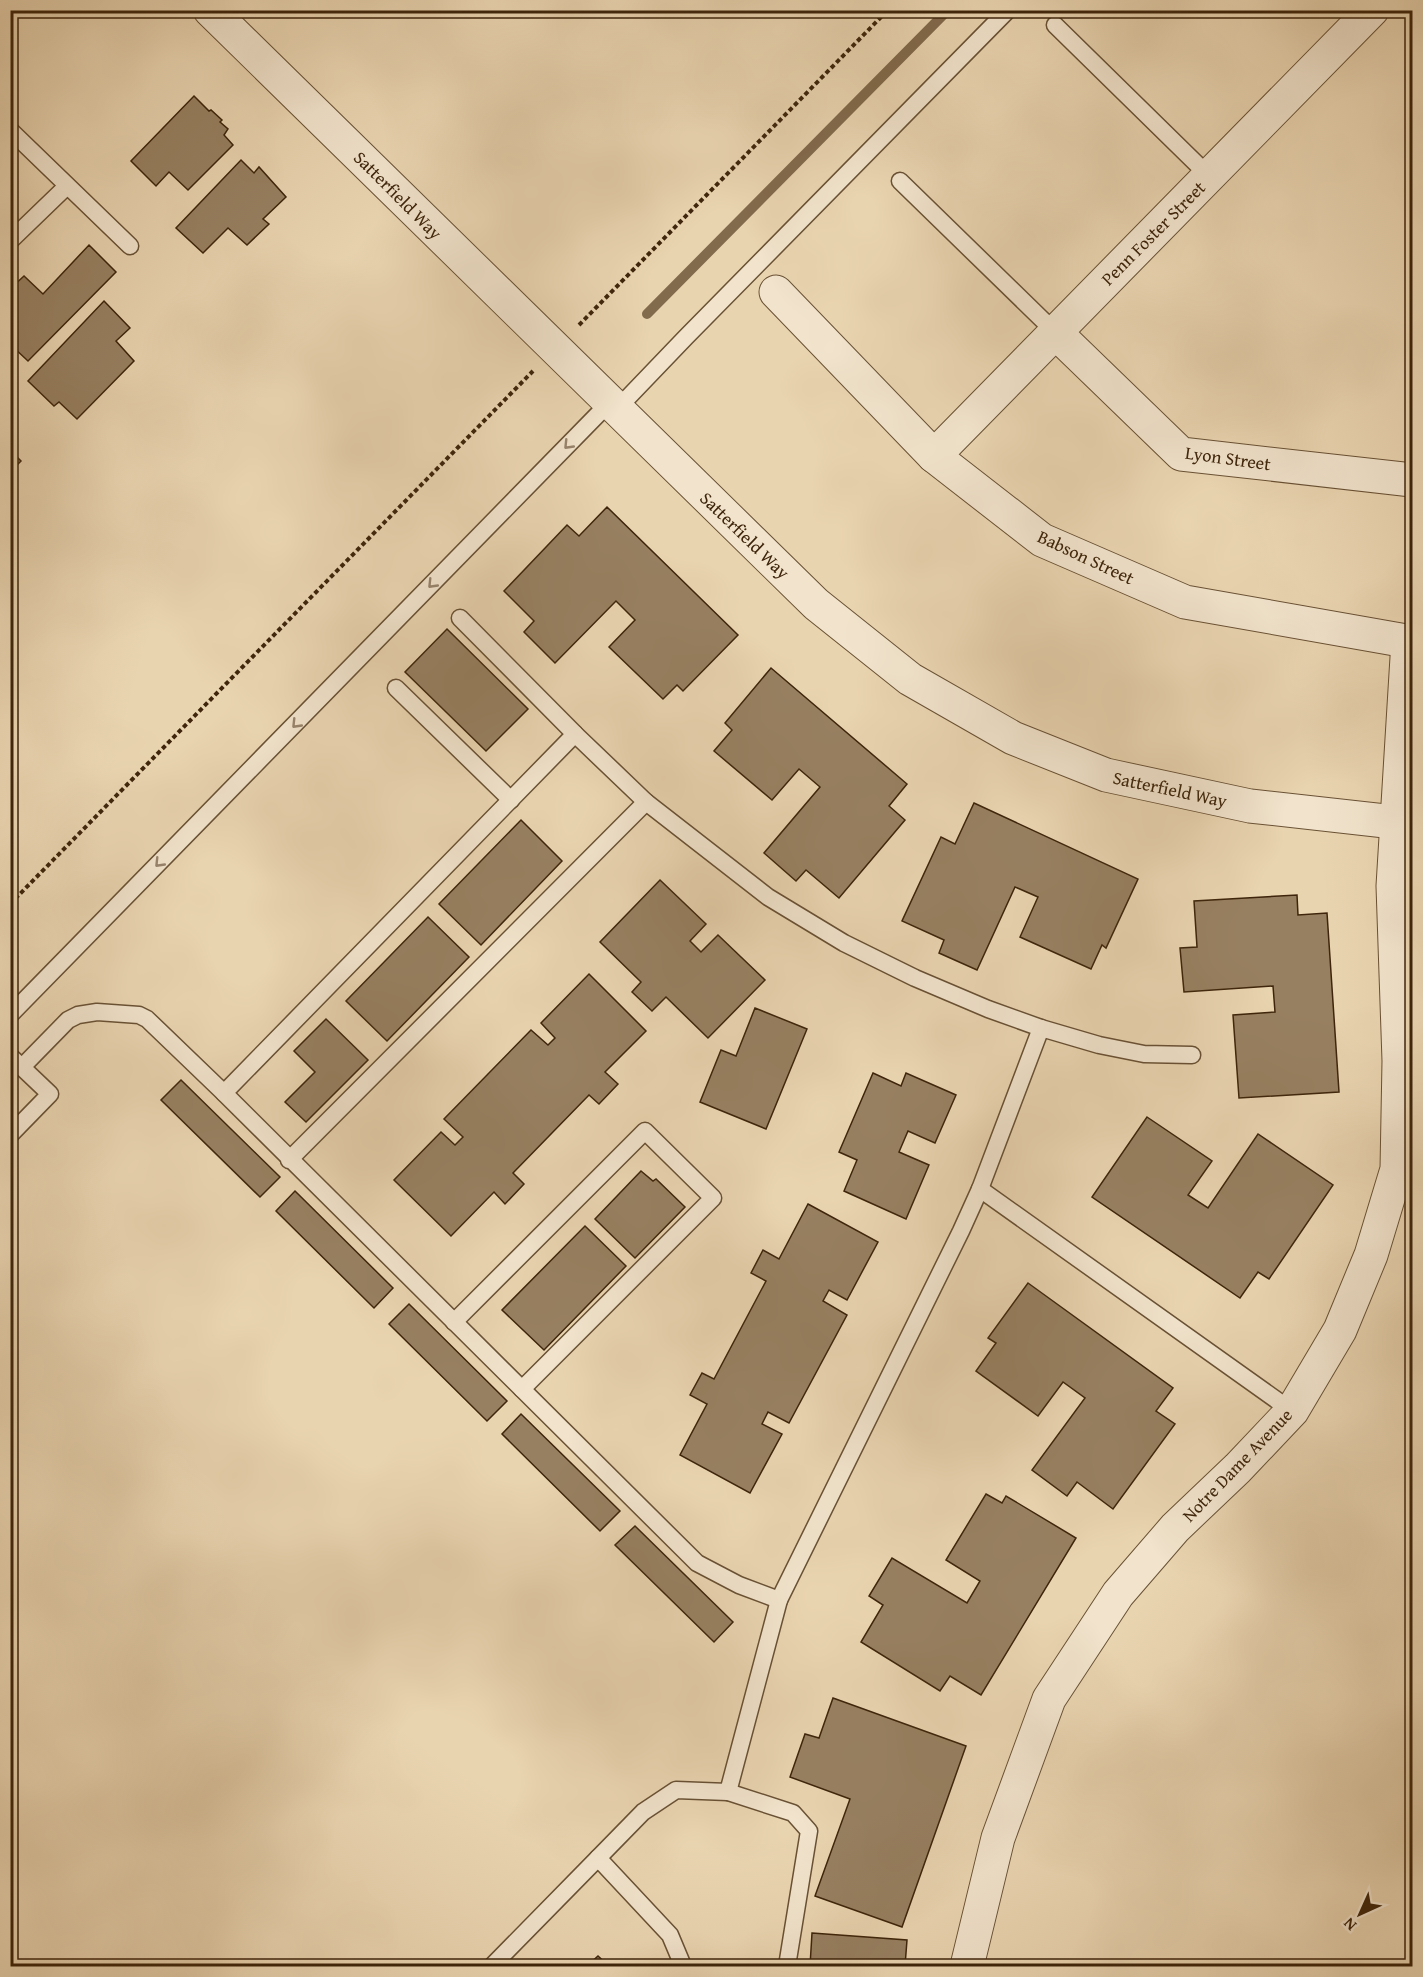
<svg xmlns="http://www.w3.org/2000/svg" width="1423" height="1977" font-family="'Gentium Book Plus',serif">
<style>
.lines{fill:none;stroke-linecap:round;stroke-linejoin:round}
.stream{stroke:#826a4c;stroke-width:10}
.building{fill:#978061;stroke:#3e250b;stroke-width:1.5}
.lane-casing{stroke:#695134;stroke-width:19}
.street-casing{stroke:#695134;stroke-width:35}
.path{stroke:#3e250b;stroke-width:4;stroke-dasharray:4.5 3;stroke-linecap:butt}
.lane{stroke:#f1e3cc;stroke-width:16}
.street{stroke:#f1e3cc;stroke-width:33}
.oneway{stroke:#98846c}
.labels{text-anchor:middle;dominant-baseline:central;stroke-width:4.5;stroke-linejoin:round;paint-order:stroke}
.street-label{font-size:18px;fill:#3e250b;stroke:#f1e3cc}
</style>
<rect width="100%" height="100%" fill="#e9d4b0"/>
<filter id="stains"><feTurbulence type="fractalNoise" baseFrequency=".00333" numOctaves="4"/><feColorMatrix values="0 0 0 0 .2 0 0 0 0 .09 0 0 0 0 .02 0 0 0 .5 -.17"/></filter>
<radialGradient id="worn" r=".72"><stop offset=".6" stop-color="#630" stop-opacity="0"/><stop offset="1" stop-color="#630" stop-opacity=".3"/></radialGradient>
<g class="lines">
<path class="stream" d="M647,314L948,10"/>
</g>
<g class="building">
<path d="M194,96L209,111L211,110L222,120L220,122L228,129L224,135L233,145L188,190L169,172L156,186L131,161Z"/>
<path d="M241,160L254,173L259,167L286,197L263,219L269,224L247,245L228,228L203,253L176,228Z"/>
<path d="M89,245L116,272L28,361L12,346L10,348V289L24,276L43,294Z"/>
<path d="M104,301L130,328L116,341L134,361L77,419L59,402L54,406L28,381Z"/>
<path d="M10,450L21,461L10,472Z"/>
<path d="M607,507L738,635L683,691L677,685L663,699L609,647L635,620L616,601L555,663L524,632L534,621L504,591L567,525L579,536Z"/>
<path d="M447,629L528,709L486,751L405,672Z"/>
<path d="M771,668L907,784L889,806L905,820L839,898L806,870L796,881L764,853L820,787L799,769L772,800L714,751L732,730L725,723Z"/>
<path d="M974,803L1138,879L1106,948L1102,945L1091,969L1020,937L1038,897L1015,887L977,970L939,953L944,940L902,921L941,837L955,844Z"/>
<path d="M521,820L562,861L481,945L439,904Z"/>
<path d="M660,880L706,924L690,941L701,952L718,935L765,980L708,1038L666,997L652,1011L632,992L641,982L600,942Z"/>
<path d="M1297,895L1298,915L1327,913L1339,1092L1239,1098L1233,1015L1275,1012L1273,986L1184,992L1180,948L1197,947L1194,901Z"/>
<path d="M428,917L469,957L387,1041L346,1001Z"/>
<path d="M589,974L646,1031L605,1072L618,1084L599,1104L589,1095L513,1173L524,1184L505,1204L494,1192L451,1236L394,1180L441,1132L455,1145L463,1137L444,1119L531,1030L548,1045L555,1038L541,1023Z"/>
<path d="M755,1008L807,1029L766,1129L700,1102L721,1050L736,1056Z"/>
<path d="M326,1019L368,1060L306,1122L285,1102L315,1072L294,1051Z"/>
<path d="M873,1073L901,1086L906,1073L956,1095L935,1143L908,1131L899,1152L929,1165L906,1219L844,1191L857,1160L839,1152Z"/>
<path d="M181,1080L280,1177L260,1197L161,1100Z"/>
<path d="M1147,1117L1212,1161L1188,1195L1208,1208L1258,1134L1333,1185L1269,1279L1258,1272L1240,1298L1092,1197Z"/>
<path d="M641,1171L653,1181L656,1179L685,1207L635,1258L595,1219Z"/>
<path d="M295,1191L393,1288L374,1308L276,1211Z"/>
<path d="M808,1204L878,1242L847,1300L829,1290L823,1301L847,1315L789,1423L768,1412L762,1424L782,1434L750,1493L680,1455L707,1404L690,1395L702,1373L714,1379L766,1281L751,1273L763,1250L779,1259Z"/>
<path d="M585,1226L626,1266L544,1350L502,1310Z"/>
<path d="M1028,1283L1173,1388L1156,1411L1175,1424L1113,1509L1077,1482L1067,1496L1032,1470L1085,1398L1063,1382L1038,1416L976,1371L996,1343L988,1338Z"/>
<path d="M409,1304L507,1401L487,1421L389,1324Z"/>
<path d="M521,1414L620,1511L600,1531L502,1434Z"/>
<path d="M986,1494L1002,1503L1006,1496L1076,1538L981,1695L950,1676L940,1691L861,1642L883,1605L869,1596L892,1558L967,1603L980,1581L946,1560Z"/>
<path d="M635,1526L733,1622L714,1642L615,1545Z"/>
<path d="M833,1698L966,1746L902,1927L815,1896L850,1799L790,1777L805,1734L819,1738Z"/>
<path d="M812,1933L907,1940L905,1966H810Z"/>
<path d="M598,1956L609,1966H587Z"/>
</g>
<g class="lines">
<defs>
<g id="lane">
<path d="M1055,25L1209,176"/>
<path d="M10,130L130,246"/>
<path d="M900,181L1055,332"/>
<path d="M10,241L67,186"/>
<path d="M616,410L686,337L1008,10"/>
<path d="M460,618L575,734L646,802L768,897L844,943L915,978L988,1009L1041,1028L1099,1045L1144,1054L1192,1055"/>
<path d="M396,688L511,800"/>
<path d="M575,734L224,1093L697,1563L739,1585L779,1600L961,1231L980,1189L1041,1028"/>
<path d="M10,1015L609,403"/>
<path d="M10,1056L50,1094L10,1135"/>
<path d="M22,1067L68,1020L78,1015L97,1012L139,1015L147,1019L224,1093"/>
<path d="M289,1160L646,802"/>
<path d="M980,1189L1292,1411"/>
<path d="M454,1322L645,1131L713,1198L522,1389"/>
<path d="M728,1792L793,1813L809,1831L787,1966"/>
<path d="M598,1858L643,1812L676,1790L728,1792L779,1600"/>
<path d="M492,1966L598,1858L670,1935L683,1966"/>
</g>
<g id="street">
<path d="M210,10L816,604L910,679L1013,738L1106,775L1250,806L1412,824"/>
<path d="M776,292L934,456L1042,540L1185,602L1412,642"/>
<path d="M1055,332L1181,454L1412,480"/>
<path d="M934,456L1372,10"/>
<path d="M967,1966L998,1838L1049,1699L1118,1594L1175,1528L1238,1468L1292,1411L1340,1330L1371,1255L1397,1169L1399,1061L1393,886L1408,641"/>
</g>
</defs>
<use href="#lane" class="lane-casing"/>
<use href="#street" class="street-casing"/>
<g class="path">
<path d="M579,325L888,10"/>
<path d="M10,904L533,371"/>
</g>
<use href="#lane" class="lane"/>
<use href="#street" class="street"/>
</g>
<defs><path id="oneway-chevron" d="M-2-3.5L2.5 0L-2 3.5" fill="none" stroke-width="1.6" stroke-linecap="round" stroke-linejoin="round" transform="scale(1.5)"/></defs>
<g class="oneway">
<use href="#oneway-chevron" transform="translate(568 445) rotate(134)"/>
<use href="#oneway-chevron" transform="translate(432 584) rotate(134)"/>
<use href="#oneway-chevron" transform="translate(296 724) rotate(134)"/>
<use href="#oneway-chevron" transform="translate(159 863) rotate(134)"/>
</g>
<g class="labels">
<g class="street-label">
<text transform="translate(398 195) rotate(45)">Satterfield Way</text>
<text transform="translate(1153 233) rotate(-45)">Penn Foster Street</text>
<text transform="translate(1228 458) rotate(8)">Lyon Street</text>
<text transform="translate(745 535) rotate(44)">Satterfield Way</text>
<text transform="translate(1086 557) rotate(25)">Babson Street</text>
<text transform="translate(1170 789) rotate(12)">Satterfield Way</text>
<text transform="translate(1237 1465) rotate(-46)">Notre Dame Avenue</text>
</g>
</g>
<rect width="1423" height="1977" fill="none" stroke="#e9d4b0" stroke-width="36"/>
<rect x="12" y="12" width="1399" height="1953" fill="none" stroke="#3e250b" stroke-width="3"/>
<rect x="18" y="18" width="1387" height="1941" fill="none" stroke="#3e250b" stroke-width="1.5"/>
<g transform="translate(1360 1914) rotate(225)" stroke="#f1e3cc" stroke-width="4.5" paint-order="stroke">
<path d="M0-4.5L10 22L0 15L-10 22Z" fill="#3e250b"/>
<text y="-9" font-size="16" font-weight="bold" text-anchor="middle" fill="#3e250b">N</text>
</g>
<rect width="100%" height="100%" filter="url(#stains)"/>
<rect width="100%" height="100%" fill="url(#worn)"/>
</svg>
